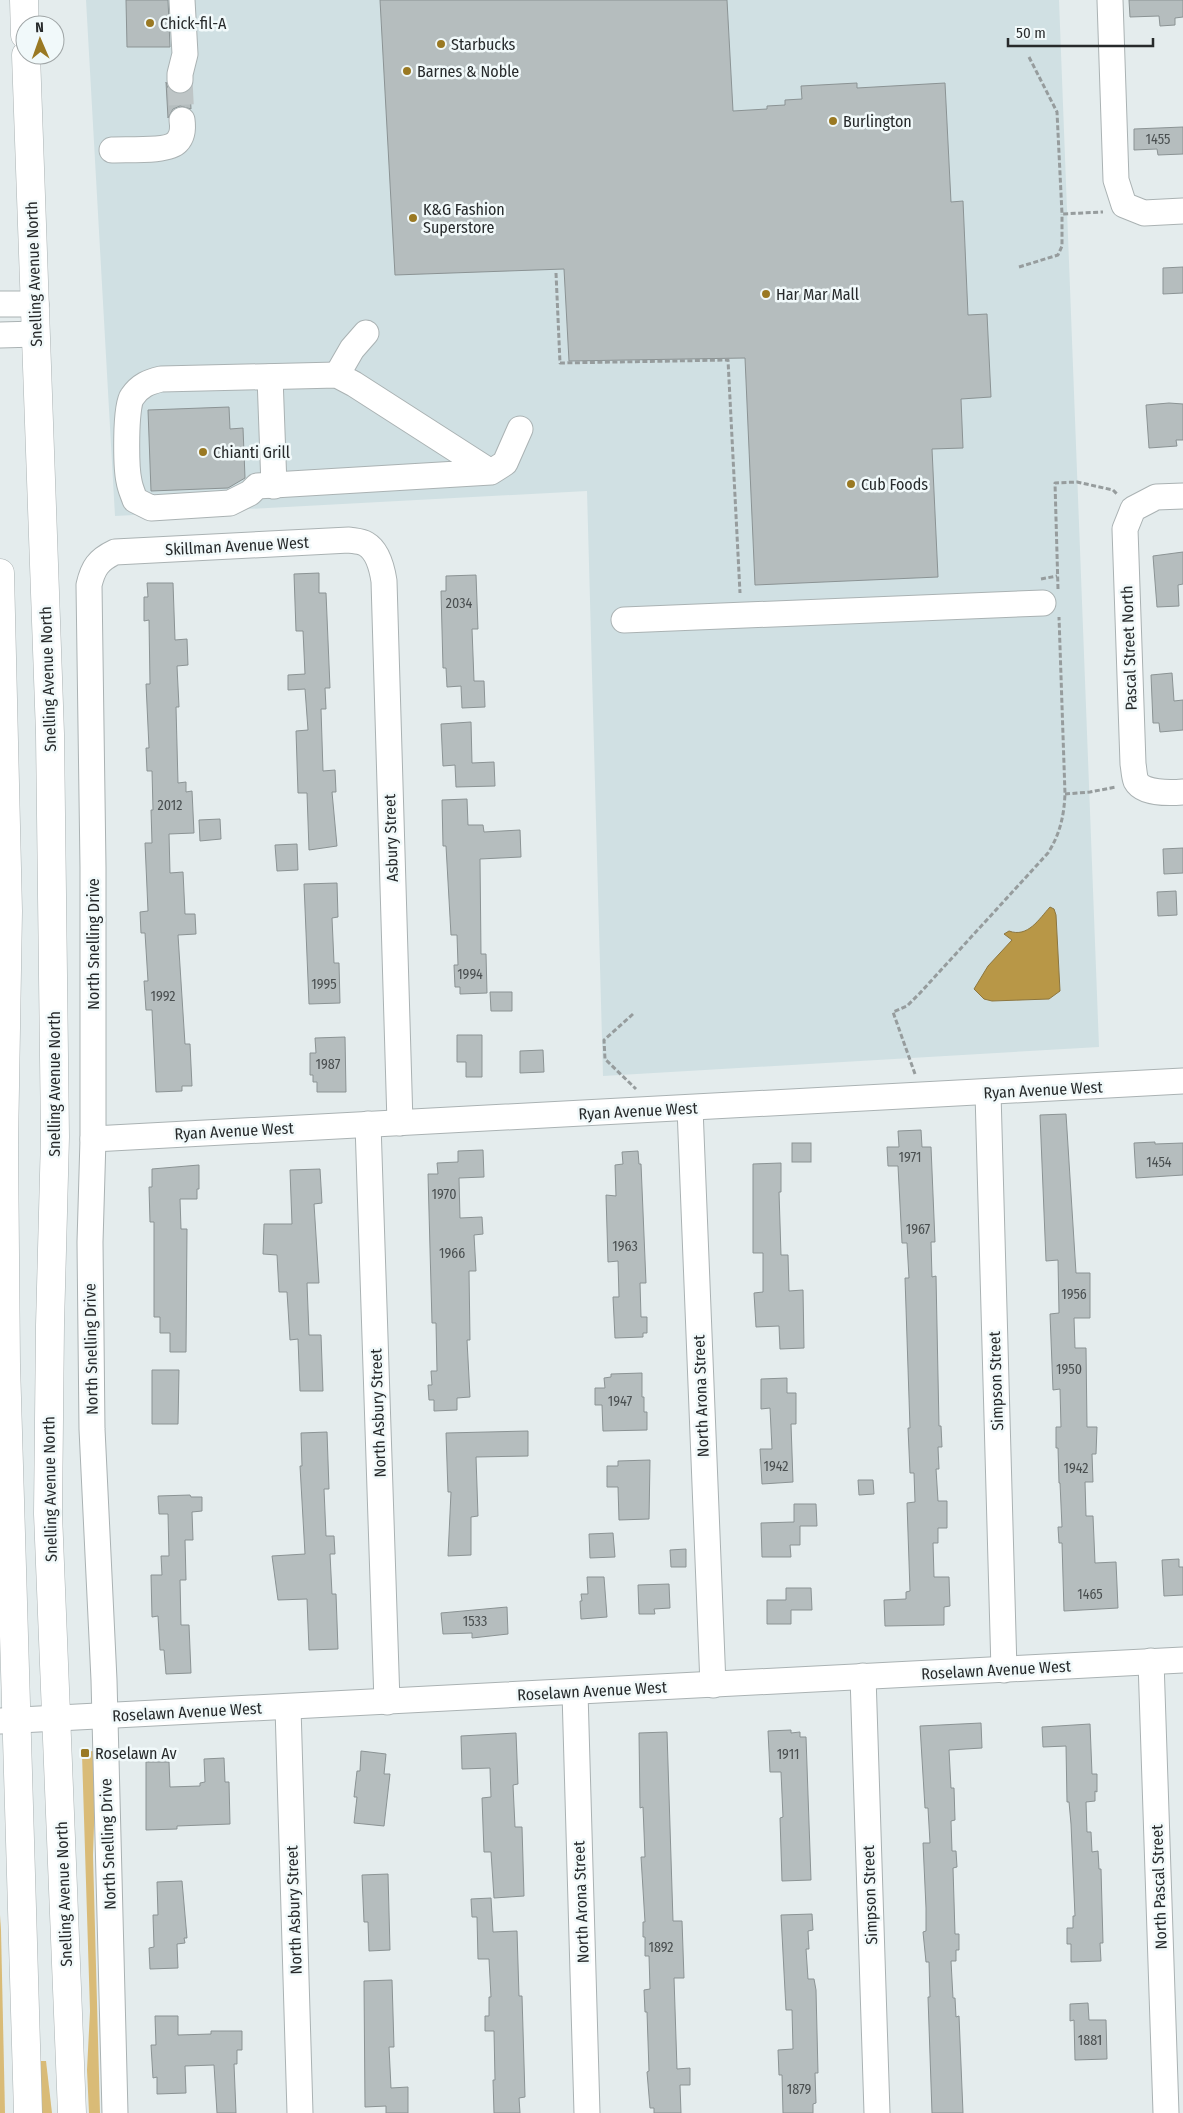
<svg xmlns="http://www.w3.org/2000/svg" width="1183" height="2113" font-family="'Fira Sans Condensed',sans-serif">
<style>
.built{fill:#d0e0e3}
.green{fill:#d9bb77}
.water{fill:#b89747;stroke:#8c763f}
.building{fill:#b5bdbe;stroke:#8b9394}
.lines{fill:none;stroke-linecap:round;stroke-linejoin:round}
.minor-tunnel{stroke:#bec5c6;stroke-width:25;stroke-dasharray:25 12;stroke-linecap:butt}
.minor-casing{stroke:#aab2b3;stroke-width:27}
.major-casing{stroke:#aab2b3;stroke-width:29}
.path{stroke:#969c9d;stroke-width:3;stroke-dasharray:5 2.5;stroke-linecap:butt}
.minor{stroke:#fff;stroke-width:25}
.major{stroke:#fff;stroke-width:28}
.poi-dot{fill:#9a7923;stroke:#f1f9fa;stroke-width:2}
.labels{text-anchor:middle;dominant-baseline:central;stroke-width:5;stroke-linejoin:round;paint-order:stroke}
.number-label{font-size:14px;fill:#4a4f50}
.poi-label{font-size:16px;fill:#272a2b;stroke:#f1f9fa;text-anchor:start}
.street-label{font-size:16px;fill:#272a2b;stroke:#f1f9fa}
</style>
<rect width="100%" height="100%" fill="#e4eced"/>
<path class="built" d="M86,0H1059L1099,1047L603,1076L587,491L115,516Z"/>
<g class="green">
<path d="M93,1751L95,1796L93,1855L100,2113H89L87,2070L90,2011L82,1754L84,1752Z"/>
<path d="M0,1915L1,1930L5,2113H0Z"/>
<path d="M38,2061H46L52,2113H39Z"/>
</g>
<path class="water" d="M1050,907L1054,909L1056,915L1060,991L1049,999L992,1001L984,999L974,989L988,966L1012,940L1004,934L1009,931C1028,938 1039,919 1050,907Z"/>
<g class="building">
<path d="M126,0H168L170,47H127Z"/>
<path d="M380,0H727L733,111L767,109V106L785,105V100L802,99L801,86L857,83V88L945,83L951,202L963,201L968,315L987,314L991,397L961,399L963,448L932,449L938,577L755,585L745,358L569,361L564,269L395,275Z"/>
<path d="M1129,0H1183V17L1175,18V25L1160,26L1159,16L1130,17Z"/>
<path d="M166,82L168,88L173,93L180,94L190,90L191,109L180,106L173,109L168,118Z"/>
<path d="M1183,127V154L1158,155L1157,149L1134,150V129Z"/>
<path d="M1183,267V293L1163,294V268Z"/>
<path d="M1169,403L1183,404V440H1176L1177,446L1149,448L1146,405Z"/>
<path d="M229,407L230,429L243,428L245,478L228,488L151,491L148,410Z"/>
<path d="M1183,552V584L1178,585L1179,606L1157,607L1153,556Z"/>
<path d="M319,573V593H326L330,688H325L326,709H321L323,771L335,770L336,792H332L337,846L309,850L307,793H298L296,731L308,730L305,689L288,690V675L305,674L303,631H296L294,574Z"/>
<path d="M476,575L478,629H472L474,681H484L485,707L462,708L461,686L447,687L446,668H443L441,591H446V576Z"/>
<path d="M147,583H173L175,640L187,639L188,665L177,666L179,707H176L178,783L186,782V792L192,791L194,833L169,834L170,873L183,872L185,914H195L196,934L178,935L185,1044H190L192,1086H182V1091L156,1092L152,1010H146L144,981H148L145,933H141L140,912L148,911L145,843H152L151,810H153L152,771H147L146,748H149L146,684H150L149,620L144,621V597H148Z"/>
<path d="M1172,673L1174,701L1183,700V730L1160,732L1159,723H1153L1151,675Z"/>
<path d="M471,722L472,763L494,762L495,786L456,787L455,765L443,766L441,724Z"/>
<path d="M467,799L468,825H483L484,832L520,830L521,857L480,859L481,954H486L487,993L460,994V987H455L454,965H458L457,935H451L446,846H443L442,800Z"/>
<path d="M220,819L221,839L200,841L199,820Z"/>
<path d="M297,844L298,870L277,871L275,845Z"/>
<path d="M1183,848V873L1164,874L1163,849Z"/>
<path d="M337,883L338,917L332,918L334,963H339L340,1003L309,1004L304,884Z"/>
<path d="M1176,891L1177,915L1158,916L1157,892Z"/>
<path d="M490,992H512V1011H491Z"/>
<path d="M457,1035H482V1077H466V1062H457Z"/>
<path d="M345,1037L346,1092H317V1082H313V1075H310V1053H316L315,1038Z"/>
<path d="M543,1050L544,1072L520,1073V1051Z"/>
<path d="M1066,1114L1076,1273H1090V1318H1074L1075,1348H1086L1087,1427H1097L1096,1454H1092L1093,1482H1085L1086,1516H1093L1095,1563L1116,1562L1118,1608L1064,1611L1062,1543H1059L1058,1527H1062L1060,1483H1059L1058,1448H1056V1427H1061L1060,1389L1053,1390L1050,1314L1059,1313L1058,1260L1046,1261L1040,1115Z"/>
<path d="M921,1130L922,1147H931L935,1242H931L932,1277L936,1276L939,1426H941L942,1447H938L939,1469H936L938,1501H947V1528H938V1543H933L934,1577H949L950,1606L944,1607V1625L885,1626L884,1600L906,1599V1592L910,1591L907,1503L915,1502L914,1473H910L908,1428H910L905,1278H909L907,1243H902L898,1166H888L887,1147H899L898,1131Z"/>
<path d="M1155,1142V1144L1183,1143V1175L1136,1178L1134,1143Z"/>
<rect x="792" y="1143" width="19" height="19"/>
<path d="M483,1150L484,1177L459,1178L460,1218L482,1217L483,1234L474,1235L476,1271H469L470,1340H467L470,1397L457,1398V1410L434,1411V1400H429L428,1385H432L431,1371H437L436,1323H432L428,1174H438L437,1163L458,1162V1151Z"/>
<path d="M638,1151L639,1164H641L646,1283H640L641,1317H647V1333H643V1337L615,1338L613,1297H619L618,1261L608,1262L606,1195L616,1196L615,1165L623,1164L622,1152Z"/>
<path d="M781,1163V1192H779L781,1255H788L789,1291L803,1290L804,1348L780,1349L779,1326L756,1327L754,1293L763,1292V1253H753V1164Z"/>
<path d="M199,1165V1189H197V1199H180L181,1229H187L186,1352H170V1333H160V1317H154V1222H150L149,1187H152V1169Z"/>
<path d="M320,1169L322,1203L314,1204L319,1283H307L309,1335H321L323,1391H300L298,1339L290,1340L287,1292H279L277,1255L263,1254L264,1224H292L290,1170Z"/>
<path d="M152,1370H179L178,1424H152Z"/>
<path d="M642,1373V1397H644V1412H647V1430L603,1431L602,1405H595V1388H605L604,1378L611,1377V1374Z"/>
<path d="M787,1378V1393H796V1424H791L793,1482L762,1484L760,1449H772L770,1408L761,1409V1379Z"/>
<path d="M528,1431V1456L476,1457L478,1516L471,1517V1555L448,1556L451,1492H448L446,1433Z"/>
<path d="M327,1432L329,1489H324L326,1536H334L335,1554H330L332,1594H336L338,1649L309,1650L307,1599L278,1600L272,1556L305,1554L300,1466H302L301,1433Z"/>
<path d="M650,1460L649,1519L619,1520L618,1487H607V1466H618V1461Z"/>
<path d="M858,1480H873L874,1494L859,1495Z"/>
<path d="M190,1495L191,1497H202V1511L192,1512L193,1540H185L186,1580H180L181,1625H189L191,1673L166,1674L164,1650H160L158,1616L152,1617L151,1575H162L161,1556H169L168,1514H159L158,1496Z"/>
<path d="M794,1504H816L817,1526H800V1545H790L791,1557H762L761,1523L794,1522Z"/>
<path d="M613,1533L615,1557L590,1558L589,1534Z"/>
<path d="M686,1549V1567H671L670,1550Z"/>
<path d="M1179,1559V1567H1183V1595L1164,1596L1162,1560Z"/>
<path d="M587,1577H604L607,1617L581,1619L580,1601H582L581,1594H588Z"/>
<path d="M669,1584L670,1608L654,1609L655,1614H639L638,1585Z"/>
<path d="M786,1588H811L812,1610H791V1624H767V1600H786Z"/>
<path d="M507,1607L508,1634L472,1638V1633L443,1634L441,1613Z"/>
<path d="M981,1723L982,1748L949,1750L951,1788H954L955,1820L951,1821L952,1851H956L957,1867L953,1868L955,1934H959V1950H956V1961H951L953,1998H955L956,2017L959,2016L963,2113H932L928,1997H930L929,1962H926L923,1932L926,1931V1908L923,1843H930L928,1808H925L920,1726Z"/>
<path d="M1090,1724L1092,1774H1097V1792L1095,1791V1801L1086,1802L1087,1832H1091L1092,1852L1098,1851L1099,1869H1101L1103,1943H1100L1101,1961L1071,1962V1944H1067V1928H1073V1916H1075L1071,1824L1069,1802H1067L1066,1746L1043,1747L1042,1727Z"/>
<path d="M791,1730V1733L800,1732V1737H806L811,1880L782,1881L780,1818L783,1817L781,1772H770L768,1731Z"/>
<path d="M667,1732L673,1921H682L684,1978H674L677,2069L690,2068V2085H680L681,2113H654V2108H650L647,2072L649,2071L647,2012H645L644,1990L650,1989L649,1956H645V1937H643V1922H645L641,1857H645L643,1807L640,1808L639,1733Z"/>
<path d="M516,1733L518,1784L513,1785L515,1827H522L524,1896L494,1898L491,1852H484L482,1798L491,1797L490,1768L462,1769L461,1736Z"/>
<path d="M361,1751L386,1754L384,1774H390L384,1826L354,1823L357,1797H354L357,1771H360Z"/>
<path d="M224,1758L225,1782H229L230,1824L177,1826V1829L146,1830V1762H169L170,1787L200,1786V1783L205,1782L204,1759Z"/>
<path d="M388,1874L390,1950L369,1951L368,1922H364L362,1875Z"/>
<path d="M182,1881L187,1938H184L185,1943L177,1944L178,1968L150,1969L149,1948L154,1947L153,1915H158L157,1882Z"/>
<path d="M491,1898L493,1932L517,1931L519,1996H522L525,2097L519,2098L520,2113H494L493,2080H495L494,2031H485V2016H489V1997H491L489,1959H478L477,1917H472L471,1899Z"/>
<path d="M812,1914L813,1930L808,1931L809,1949H806L808,1979H814L816,1990L818,2073H815L816,2103L813,2104V2113H783L782,2075H779L778,2050L793,2049L792,2010H786L781,1915Z"/>
<path d="M392,1980L394,2047H389L391,2088L408,2087V2113H386V2106L365,2107L364,1981Z"/>
<path d="M1088,2003L1089,2020H1106L1107,2059L1075,2060L1074,2020L1070,2021V2004Z"/>
<path d="M155,2016H178V2035L211,2034V2031H242V2050H237V2064H234L236,2113H217L214,2065L185,2066L186,2093L157,2094V2077L153,2078L151,2045H156Z"/>
</g>
<g class="lines">
<path class="minor-tunnel" d="M180,80L182,120"/>
<defs>
<g id="minor">
<path d="M1110,0L1116,180L1124,205L1144,213L1183,211"/>
<path d="M180,80V74L185,54L182,0"/>
<path d="M112,150C126,149 168,152 177,142C183,136 183,127 182,120"/>
<path d="M0,304H36"/>
<path d="M0,335L36,334"/>
<path d="M337,375L352,349L366,333"/>
<path d="M270,377L274,486"/>
<path d="M491,472L354,384L337,375L161,379C149,382 140,385 132,397C125,407 126,468 129,481C130,488 133,494 135,500L151,508L230,503L250,493L257,486L491,472L505,463L520,429"/>
<path d="M1183,496L1156,497L1133,509L1125,529L1133,764C1134,769 1134,776 1136,781C1143,794 1171,793 1183,792"/>
<path d="M624,620L1043,603"/>
<path d="M988,1093L1004,1670"/>
<path d="M690,1108L713,1685"/>
<path d="M368,1124L387,1702"/>
<path d="M93,1139L1183,1081"/>
<path d="M1151,1661L1166,2113"/>
<path d="M863,1676L877,2113"/>
<path d="M575,1692L587,2113"/>
<path d="M288,1707L300,2113"/>
<path d="M0,1721L1183,1660"/>
<path d="M115,2113L104,1680L92,1429L90,1242L93,1139V867L89,585C93,568 98,560 115,552L349,540C354,541 361,541 366,544C378,551 382,568 384,581L400,1123"/>
</g>
<g id="major">
<path d="M24,0L25,35"/>
<path d="M26,55L50,734L55,1137L50,1325L48,1514L72,2113"/>
<path d="M0,573L8,911L4,1145L6,1364L28,2113"/>
</g>
</defs>
<use href="#minor" class="minor-casing"/>
<use href="#major" class="major-casing"/>
<g class="path">
<path d="M1029,57L1057,112L1062,214L1103,212"/>
<path d="M1019,267L1058,255L1062,246V214"/>
<path d="M556,273L560,363L728,360L740,593"/>
<path d="M1041,579L1057,576"/>
<path d="M1058,589L1055,483L1077,482L1113,490L1118,495"/>
<path d="M1065,794L1090,792L1116,787"/>
<path d="M633,1014L604,1040L605,1059L636,1089"/>
<path d="M915,1074L893,1012L907,1006L920,993L1048,853C1060,834 1064,816 1065,794L1059,617"/>
</g>
<use href="#minor" class="minor"/>
<use href="#major" class="major"/>
</g>
<g class="poi-dot">
<circle cx="150" cy="23" r="5"/>
<circle cx="441" cy="44" r="5"/>
<circle cx="407" cy="71" r="5"/>
<circle cx="833" cy="121" r="5"/>
<circle cx="413" cy="218" r="5"/>
<circle cx="766" cy="294" r="5"/>
<circle cx="203" cy="452" r="5"/>
<circle cx="851" cy="484" r="5"/>
<rect x="80" y="1748" width="10" height="10" rx="2.5"/>
</g>
<g class="labels">
<g class="number-label">
<text x="1158" y="139">1455</text>
<text x="459" y="603">2034</text>
<text x="170" y="805">2012</text>
<text x="470" y="974">1994</text>
<text x="324" y="984">1995</text>
<text x="163" y="996">1992</text>
<text x="328" y="1064">1987</text>
<text x="910" y="1157">1971</text>
<text x="1159" y="1162">1454</text>
<text x="444" y="1194">1970</text>
<text x="918" y="1229">1967</text>
<text x="625" y="1246">1963</text>
<text x="452" y="1253">1966</text>
<text x="1074" y="1294">1956</text>
<text x="1069" y="1369">1950</text>
<text x="620" y="1401">1947</text>
<text x="776" y="1466">1942</text>
<text x="1076" y="1468">1942</text>
<text x="1090" y="1594">1465</text>
<text x="475" y="1621">1533</text>
<text x="788" y="1754">1911</text>
<text x="661" y="1947">1892</text>
<text x="1090" y="2040">1881</text>
<text x="799" y="2089">1879</text>
</g>
<g class="poi-label">
<text x="160" y="23">Chick-fil-A</text>
<text x="451" y="44">Starbucks</text>
<text x="417" y="71">Barnes &amp; Noble</text>
<text x="843" y="121">Burlington</text>
<text x="423" y="209">K&amp;G Fashion<tspan x="423" dy="18">Superstore</tspan></text>
<text x="776" y="294">Har Mar Mall</text>
<text x="213" y="452">Chianti Grill</text>
<text x="861" y="484">Cub Foods</text>
<text x="95" y="1753">Roselawn Av</text>
</g>
<g class="street-label">
<text transform="translate(34 274) rotate(-92)">Snelling Avenue North</text>
<text transform="translate(237 546) rotate(-3)">Skillman Avenue West</text>
<text transform="translate(1129 648) rotate(-92)">Pascal Street North</text>
<text transform="translate(48 679) rotate(-92)">Snelling Avenue North</text>
<text transform="translate(391 838) rotate(-92)">Asbury Street</text>
<text transform="translate(93 944) rotate(-90)">North Snelling Drive</text>
<text transform="translate(54 1084) rotate(-90)">Snelling Avenue North</text>
<text transform="translate(1043 1090) rotate(-3)">Ryan Avenue West</text>
<text transform="translate(638 1111) rotate(-3)">Ryan Avenue West</text>
<text transform="translate(234 1131) rotate(-3)">Ryan Avenue West</text>
<text transform="translate(91 1349) rotate(-91)">North Snelling Drive</text>
<text transform="translate(996 1381) rotate(-92)">Simpson Street</text>
<text transform="translate(701 1396) rotate(-92)">North Arona Street</text>
<text transform="translate(378 1413) rotate(-92)">North Asbury Street</text>
<text transform="translate(50 1489) rotate(-91)">Snelling Avenue North</text>
<text transform="translate(996 1670) rotate(-3)">Roselawn Avenue West</text>
<text transform="translate(592 1691) rotate(-3)">Roselawn Avenue West</text>
<text transform="translate(187 1712) rotate(-3)">Roselawn Avenue West</text>
<text transform="translate(108 1844) rotate(-92)">North Snelling Drive</text>
<text transform="translate(1159 1887) rotate(-92)">North Pascal Street</text>
<text transform="translate(64 1894) rotate(-92)">Snelling Avenue North</text>
<text transform="translate(870 1895) rotate(-92)">Simpson Street</text>
<text transform="translate(581 1902) rotate(-92)">North Arona Street</text>
<text transform="translate(294 1910) rotate(-92)">North Asbury Street</text>
</g>
</g>
<g transform="translate(40 40) rotate(358)"><circle r="24" fill="#f1f9fa" stroke="#a0a6a7"/>
<path d="M0-4L9 19L0 12L-9 19Z" fill="#9a7923"/>
<text y="-8" font-size="14" font-weight="bold" text-anchor="middle" fill="#272a2b">N</text>
</g>
<path d="M1008 38v8h145v-8" fill="none" stroke="#272a2b" stroke-width="2.5"/>
<text x="1016" y="38" font-size="15" fill="#272a2b" stroke="#f1f9fa" stroke-width="4" paint-order="stroke">50 m</text>
</svg>
